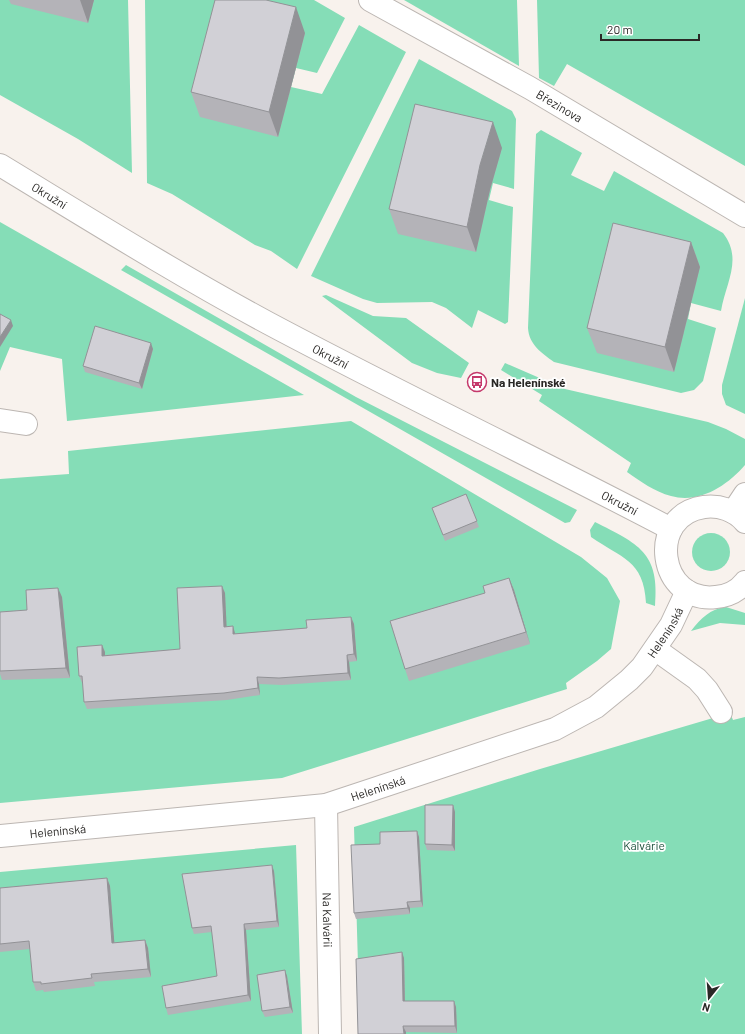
<svg xmlns="http://www.w3.org/2000/svg" width="745" height="1034" font-family="Barlow,sans-serif">
<style>
.green{fill:#85ddb7}
.lines{fill:none;stroke-linecap:round;stroke-linejoin:round}
.minor-casing{stroke:#bcb6b2;stroke-width:24}
.minor{stroke:#fff;stroke-width:22}
.wall{fill:#b4b3b8}
.shaded-wall{fill:#929296}
.building{fill:#d1d0d6;stroke:#929296}
.labels{text-anchor:middle;dominant-baseline:central;stroke-width:3.5;stroke-linejoin:round;paint-order:stroke}
.street-label{font-size:12px;fill:#2a2826;stroke:#fff}
.poi-label{font-size:12px;font-weight:bold;fill:#2a2826;stroke:#fff;text-anchor:start}
.park-label{font-size:12px;fill:#235541;stroke:#fff}
</style>
<rect width="100%" height="100%" fill="#f8f2ed"/>
<g class="green">
<path d="M0,0H128L132,173L78,139L0,95Z"/>
<path d="M145,0H314L345,18L317,73L296,68L291,87L322,94L359,25L406,52L297,269L271,251L255,245L172,194L147,183Z"/>
<path d="M404,0H517L519,66Z"/>
<path d="M537,0H745V166L567,64L554,86L539,78Z"/>
<path d="M419,59L512,111L516,119L514,189L493,183L489,200L513,207L508,322L505,324L478,310L472,328L446,308L432,302L377,303L363,299L311,276Z"/>
<path d="M541,130L582,153L571,175L604,191L614,171L723,233C743,259 726,282 721,311L691,303L688,319L716,328L703,381L694,390L681,393L554,362C542,353 529,345 528,328L536,134Z"/>
<path d="M0,222L304,395L67,421L62,359L10,347L0,371Z"/>
<path d="M126,265L356,397L577,510L570,522L565,523L121,270Z"/>
<path d="M326,295L373,316L406,318L469,363L461,378L437,373L412,363L322,296Z"/>
<path d="M745,298V414L726,405L722,394V385Z"/>
<path d="M505,363L565,389L708,422L726,429L745,439V465C727,486 699,504 671,496C655,492 640,481 627,472L631,463L539,401L542,395L501,370Z"/>
<path d="M351,421L581,557L607,578L620,601L611,649L597,661L566,683L567,689L282,778L0,803V479L69,474L68,451Z"/>
<path d="M595,522C638,544 660,552 655,606L646,603C644,560 621,558 591,537L590,530Z"/>
<circle cx="711" cy="552" r="19"/>
<path d="M726,607L745,613V625L720,623L691,631C701,618 710,609 726,607Z"/>
<path d="M730,713L733,720L745,717V1034H360L354,827L540,769Z"/>
<path d="M296,845L302,1034H0V872Z"/>
</g>
<g class="lines">
<defs>
<g id="minor">
<path id="s1" d="M370,0L530,88L745,216"/>
<path id="s2" d="M0,165C89,219 177,274 268,323C401,394 538,459 671,529"/>
<path d="M0,420L26,424"/>
<path d="M733,512L745,494"/>
<path d="M745,522C735,510 719,505 704,507C646,515 658,604 716,597C727,596 738,591 745,582"/>
<path d="M655,649L697,679L707,690L721,712"/>
<path id="s3" d="M326,805L330,1034"/>
<path id="s4" d="M0,836L326,805L555,729L596,707L629,680L642,667L671,625L687,591"/>
</g>
</defs>
<use href="#minor" class="minor-casing"/>
<use href="#minor" class="minor"/>
</g>
<g class="wall">
<path d="M9,0H94L88,23L11,4Z"/>
<path d="M305,33L278,137L200,117L191,92Z"/>
<path d="M502,148L490,190L476,252L398,234L389,209Z"/>
<path d="M691,242L700,267L674,372L597,353L587,328Z"/>
<path d="M153,349L142,389L85,372L83,366Z"/>
<path d="M466,494L479,527L445,541L432,508Z"/>
<path d="M509,578L514,590L530,644L409,681L405,669L485,593Z"/>
<path d="M222,586L225,593L226,627L235,634L307,628L351,617L354,624L357,661L349,662L351,680L282,685L259,684L260,695L227,700L87,709L84,702L83,683H82L79,676L102,645L105,652V655L180,649Z"/>
<path d="M62,597L70,678L2,680L0,674V612L27,610Z"/>
<path d="M453,805L455,812V851L427,850L425,844Z"/>
<path d="M417,831L419,837L423,907L410,908V914L356,919L354,913L380,844Z"/>
<path d="M274,871L279,927L246,930L251,1001L168,1015L166,1008L217,976L212,932L194,934L192,928Z"/>
<path d="M107,878L110,886L114,943L145,940L148,948L151,977L94,982L95,986L44,992L43,990L36,991L33,982L30,949L0,952V888Z"/>
<path d="M404,958L405,1001H454L456,1007L457,1033L406,1032V1034H358Z"/>
<path d="M287,976L293,1013L265,1017L262,1011Z"/>
</g>
<g class="shaded-wall">
<path d="M80,0H94L88,23Z"/>
<path d="M296,7L305,33L278,137L269,112Z"/>
<path d="M493,122L502,148L490,190L476,252L467,227L480,165Z"/>
<path d="M691,242L700,267L674,372L665,347Z"/>
<path d="M11,320L13,326L0,347V337Z"/>
<path d="M151,343L153,349L142,389L139,383Z"/>
<path d="M509,578L514,590L530,644L526,632Z"/>
<path d="M222,586L225,593L227,634L224,627Z"/>
<path d="M58,588L62,597L70,678L66,668Z"/>
<path d="M351,617L354,624L357,661L354,654Z"/>
<path d="M233,626L235,633L236,641L233,634Z"/>
<path d="M102,645L105,652V663L102,656Z"/>
<path d="M347,655L349,662L351,680L348,673Z"/>
<path d="M257,677L259,684L260,695L258,688Z"/>
<path d="M453,805L455,812V851L452,845Z"/>
<path d="M417,831L419,837L423,907L421,901Z"/>
<path d="M272,865L274,871L279,927L277,921Z"/>
<path d="M107,878L110,886L115,951L112,943Z"/>
<path d="M407,902L410,908V914L408,908Z"/>
<path d="M244,924L246,930L251,1001L248,995Z"/>
<path d="M145,940L148,948L151,977L148,969Z"/>
<path d="M402,952L404,958L405,1007L403,1001Z"/>
<path d="M285,970L287,976L293,1013L290,1007Z"/>
<path d="M454,1001L456,1007L457,1033L455,1026Z"/>
<path d="M403,1026L406,1032V1034H404Z"/>
</g>
<g class="building">
<path d="M215,0H266L296,7L269,112L191,92Z"/>
<path d="M415,104L493,122L480,165L467,227L389,209Z"/>
<path d="M613,223L691,242L665,347L587,328Z"/>
<path d="M0,314L11,320L0,337Z"/>
<path d="M95,326L151,343L139,383L83,366Z"/>
<path d="M466,494L477,521L443,535L432,508Z"/>
<path d="M509,578L526,632L405,669L390,621L485,593L483,586Z"/>
<path d="M222,586L224,627L233,626V634L307,628L306,620L351,617L354,654L347,655L348,673L279,678L257,677L258,688L224,693L84,702L82,676H79L77,647L102,645V656L180,649L177,588Z"/>
<path d="M58,588L66,668L0,671V612L27,610L26,590Z"/>
<path d="M425,805H453L452,845L425,844Z"/>
<path d="M417,831L421,901L407,902L408,908L354,913L351,845L380,844V832Z"/>
<path d="M272,865L277,921L244,924L248,995L166,1008L162,986L217,976L211,926L192,928L182,874Z"/>
<path d="M107,878L112,943L145,940L148,969L91,974L92,978L41,984V982H33L29,941L0,944V888Z"/>
<path d="M402,952L403,1001H454L455,1026H403L404,1034H358L356,959Z"/>
<path d="M285,970L290,1007L262,1011L257,975Z"/>
</g>
<defs>
<symbol id="bus-ring" viewBox="-11 -11 22 22"><circle r="9.5" fill="#fff" stroke="#c5396b" stroke-width="1.5"/><path d="M-5-6H5V4H4V6H2V4H-2V6H-4V4H-5ZM-3.5-4V0h7V-4ZM-3.5 1.2v1.5H-2V1.2ZM2 1.2v1.5H3.5V1.2Z" fill="#c5396b"/></symbol>
</defs>
<g fill-rule="evenodd">
<use href="#bus-ring" x="466" y="371" width="22" height="22"/>
</g>
<g class="labels">
<g class="street-label">
<text stroke="none"><textPath href="#s1" startOffset="217">Březinova</textPath></text>
<text stroke="none"><textPath href="#s2" startOffset="58">Okružní</textPath></text>
<text stroke="none"><textPath href="#s2" startOffset="382">Okružní</textPath></text>
<text stroke="none"><textPath href="#s2" startOffset="706">Okružní</textPath></text>
<text stroke="none"><textPath href="#s4" startOffset="718">Helenínská</textPath></text>
<text stroke="none"><textPath href="#s4" startOffset="382">Helenínská</textPath></text>
<text stroke="none"><textPath href="#s4" startOffset="58">Helenínská</textPath></text>
<text stroke="none"><textPath href="#s3" startOffset="115">Na Kalvárii</textPath></text>
</g>
<g class="poi-label">
<text x="491" y="382">Na Helenínské</text>
</g>
<g class="park-label">
<text x="644" y="845">Kalvárie</text>
</g>
</g>
<g transform="translate(709 998) rotate(197)" stroke="#ffffff" stroke-width="3" paint-order="stroke">
<path d="M0-3L7 15L0 10L-7 15Z" fill="#2a2826"/>
<text y="-6" font-size="11" font-weight="bold" text-anchor="middle" fill="#2a2826">N</text>
</g>
<path d="M601 34v6h98v-6" fill="none" stroke="#2a2826" stroke-width="2"/>
<text x="607" y="34" font-size="12" fill="#2a2826" stroke="#ffffff" stroke-width="3" paint-order="stroke">20 m</text>
</svg>
